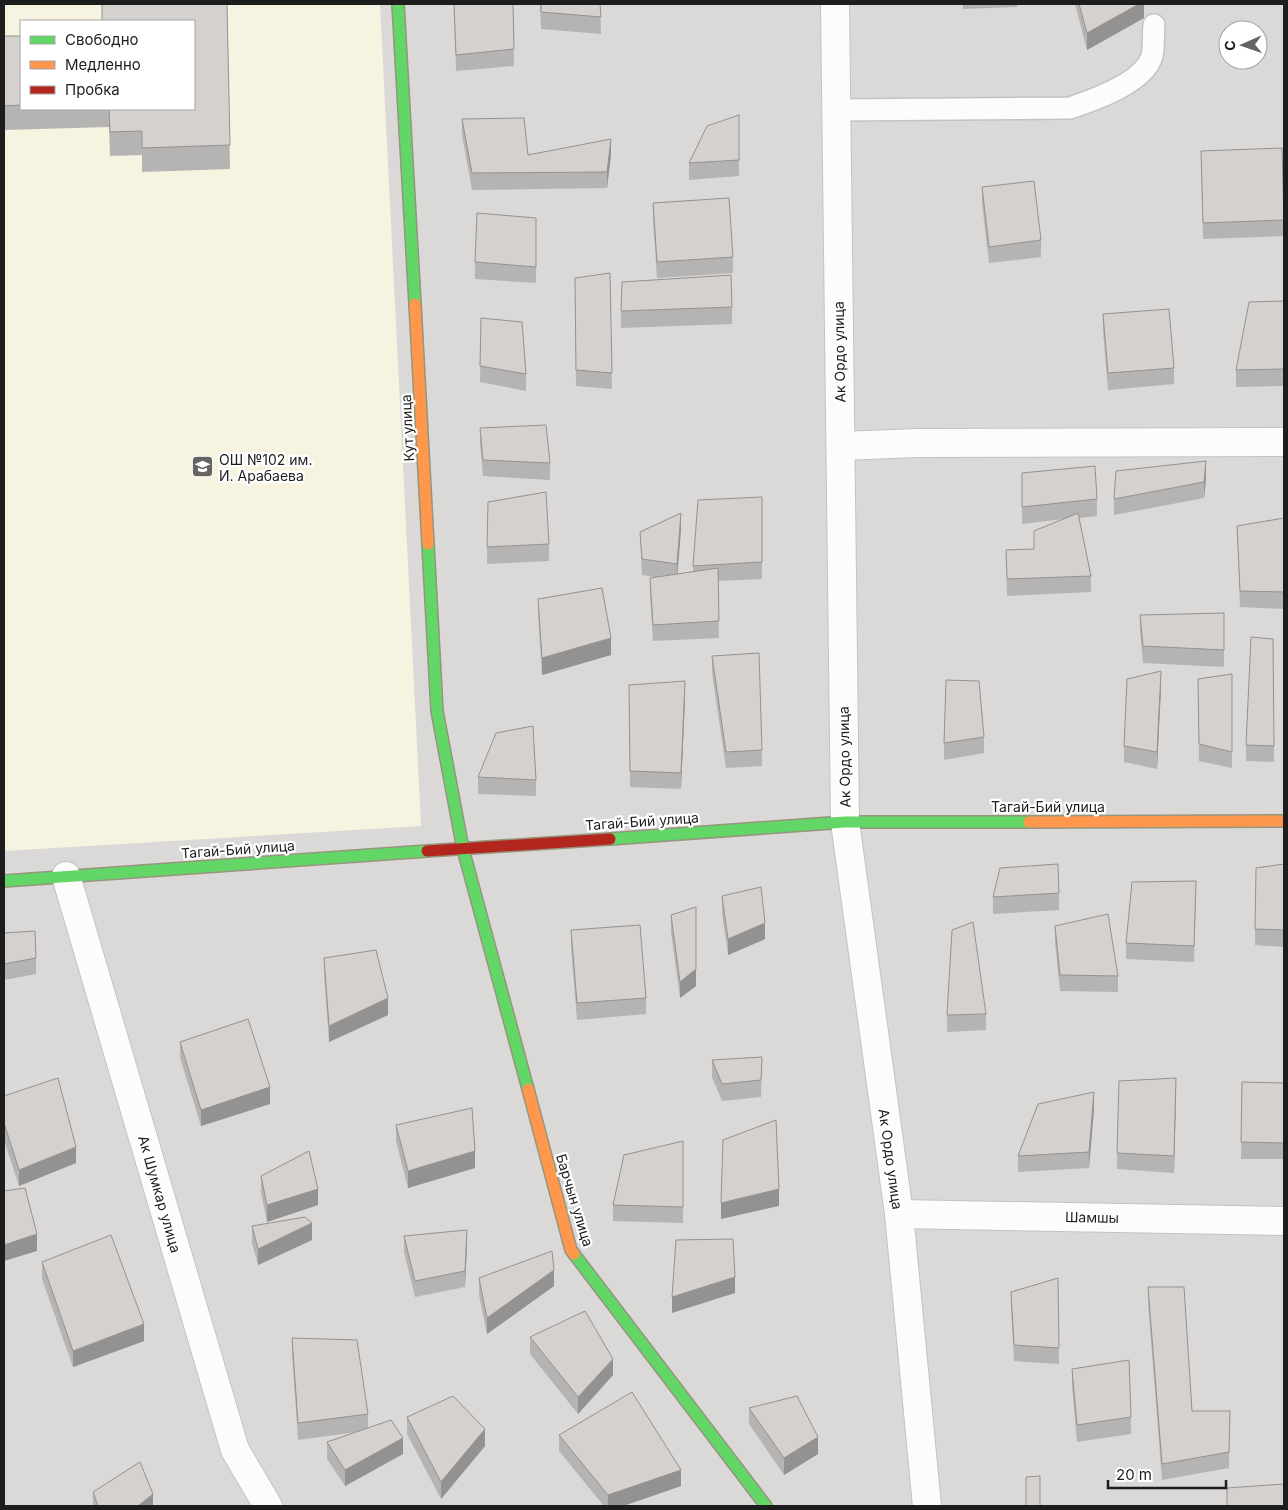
<svg xmlns="http://www.w3.org/2000/svg" width="1288" height="1510" font-family="Inter,sans-serif">
<style>
.residential{fill:#dbd9d7;fill-rule:evenodd}
.education{fill:#f6f4e0;fill-rule:evenodd}
.lines{fill:none;stroke-linecap:round;stroke-linejoin:round}
.lane-casing{stroke:#c4c3c2;stroke-width:24}
.street-casing{stroke:#c4c3c2;stroke-width:30}
.fast-casing{stroke:#96957e;stroke-width:14}
.slow-casing{stroke:#96957e;stroke-width:14}
.jam-casing{stroke:#96957e;stroke-width:14}
.lane{stroke:#fcfcfb;stroke-width:21}
.street{stroke:#fcfcfb;stroke-width:28}
.fast{stroke:#63d668;stroke-width:11}
.slow{stroke:#ff974d;stroke-width:11}
.jam{stroke:#b3261e;stroke-width:11}
.wall{fill:#b6b4b2}
.shaded-wall{fill:#949291}
.building{fill:#d4d1cf;stroke:#949291}
.labels{text-anchor:middle;dominant-baseline:central;stroke-width:4.5;stroke-linejoin:round;paint-order:stroke}
.street-label{font-size:14px;fill:#1d1d1d;stroke:#fff}
.poi-label{font-size:14px;fill:#1d1d1d;stroke:#fff;text-anchor:start}
</style>
<rect width="100%" height="100%" fill="#ece9e6"/>
<path class="residential" d="M4,4H1284V1506H4ZM21,21H194V109H21ZM1228,30H1258V60H1228Z"/>
<path class="education" d="M4,4H380L421,826L4,851ZM21,21H194V109H21Z"/>
<g class="lines">
<defs>
<path id="lane" d="M836,110L1070,108C1094,100 1144,83 1152,56C1154,47 1153,35 1154,25"/>
<g id="street">
<path d="M835,4L845,822L899,1214L927,1506"/>
<path d="M841,446L918,443L1284,442"/>
<path d="M66,876L235,1450L268,1506"/>
<path d="M899,1214L1284,1221"/>
</g>
<g id="fast">
<path d="M398,4L415,304"/>
<path d="M428,544L437,711L463,849L528,1089"/>
<path d="M610,839L845,822H1029"/>
<path d="M4,881L427,851"/>
<path d="M574,1254L766,1506"/>
</g>
<g id="slow">
<path d="M415,304L428,544"/>
<path d="M1029,822L1284,821"/>
<path d="M528,1089L571,1250L574,1254"/>
</g>
<path id="jam" d="M427,851L610,839"/>
</defs>
<use href="#lane" class="lane-casing"/>
<use href="#street" class="street-casing"/>
<use href="#fast" class="fast-casing"/>
<use href="#slow" class="slow-casing"/>
<use href="#jam" class="jam-casing"/>
<use href="#lane" class="lane"/>
<use href="#street" class="street"/>
<use href="#fast" class="fast"/>
<use href="#slow" class="slow"/>
<use href="#jam" class="jam"/>
</g>
<g class="wall">
<path d="M102,4H227L230,169L142,172V155L110,156L109,127L4,130V36H21V109H194V21H102Z"/>
<path d="M451,4H513L514,66L456,71L454,4Z"/>
<path d="M540,4H600L601,34L541,29Z"/>
<path d="M963,4H1018L1017,7L963,9Z"/>
<path d="M1075,4H1144V18L1087,50Z"/>
<path d="M739,115V176L689,180V163Z"/>
<path d="M462,119L528,155H611L607,188L472,190L462,135Z"/>
<path d="M1201,151L1284,203V236L1203,239Z"/>
<path d="M982,187L1041,240V257L989,263L982,203Z"/>
<path d="M653,203L733,257V273L657,278L653,220Z"/>
<path d="M536,218V283L475,279V262Z"/>
<path d="M610,273L612,389L576,386L575,295Z"/>
<path d="M1284,301V386L1236,387V370Z"/>
<path d="M732,307V324L621,328V311Z"/>
<path d="M1103,314L1174,368V384L1108,390L1103,331Z"/>
<path d="M481,318L526,374V391L480,382Z"/>
<path d="M480,428L550,463V480L483,476L480,444Z"/>
<path d="M1022,473L1097,499V516L1079,518L1091,576V592L1007,596L1006,550L1034,549L1063,519L1022,524Z"/>
<path d="M1206,478L1204,498L1114,515V499Z"/>
<path d="M762,497V579L718,581L719,638L653,641L650,594V578L654,577L642,575L640,532L681,530L677,574L693,572V566Z"/>
<path d="M1284,518V609L1240,607L1237,526Z"/>
<path d="M549,544V561L487,564V547Z"/>
<path d="M538,599L611,655L542,675L538,615Z"/>
<path d="M1224,613V667L1143,663L1140,631V615Z"/>
<path d="M712,656L762,750V766L726,768L712,673Z"/>
<path d="M1232,674V768L1199,761L1198,679Z"/>
<path d="M629,685L685,698L681,789L630,787Z"/>
<path d="M1161,688L1157,769L1124,762V746Z"/>
<path d="M984,737V753L944,760V743Z"/>
<path d="M1246,745L1274,746V762L1246,761Z"/>
<path d="M478,777L536,780V796L478,794Z"/>
<path d="M1284,864V947L1255,945V929Z"/>
<path d="M1059,893V910L993,914V897Z"/>
<path d="M722,896L765,939L728,955L722,913Z"/>
<path d="M1196,897L1194,962L1126,959V943Z"/>
<path d="M671,915L696,986L680,998L671,932Z"/>
<path d="M1055,926L1118,976V992L1060,991L1055,942Z"/>
<path d="M571,930L646,998V1014L577,1020L571,947Z"/>
<path d="M4,933L36,958V974L4,980Z"/>
<path d="M324,958L388,1015L329,1042L324,975Z"/>
<path d="M986,1014V1030L947,1032V1015Z"/>
<path d="M180,1042L270,1104L201,1126L180,1058Z"/>
<path d="M762,1057L761,1097L722,1101L712,1077V1060Z"/>
<path d="M1242,1082L1284,1083V1159H1241Z"/>
<path d="M1176,1094L1174,1173L1117,1169V1153Z"/>
<path d="M4,1096L76,1163L19,1186L4,1140Z"/>
<path d="M1094,1109L1089,1168L1018,1172V1156Z"/>
<path d="M396,1125L475,1168L408,1188L396,1141Z"/>
<path d="M683,1141V1223L613,1221V1205Z"/>
<path d="M261,1176L318,1205L267,1222L261,1193Z"/>
<path d="M252,1226L312,1240L258,1265L252,1243Z"/>
<path d="M404,1236L467,1246L465,1287L415,1297L404,1252Z"/>
<path d="M42,1262L144,1341L73,1367L42,1279Z"/>
<path d="M479,1278L554,1286L487,1334L479,1295Z"/>
<path d="M1058,1278L1059,1364L1014,1361L1011,1308V1292Z"/>
<path d="M1148,1287L1192,1411H1230L1229,1468L1162,1480L1148,1303Z"/>
<path d="M530,1337L613,1375L578,1414L530,1354Z"/>
<path d="M292,1338L368,1414V1428L403,1454L345,1486L327,1459V1442L357,1432L298,1440L292,1355Z"/>
<path d="M1072,1369L1131,1417V1434L1077,1442L1072,1386Z"/>
<path d="M749,1408L818,1454L784,1475L749,1424Z"/>
<path d="M407,1417L485,1446L441,1499L407,1434Z"/>
<path d="M559,1435L681,1486L623,1506H604L559,1451Z"/>
<path d="M93,1492L153,1506H93Z"/>
</g>
<g class="shaded-wall">
<path d="M1139,4H1144V18L1087,50V33Z"/>
<path d="M611,139V155L607,188V172Z"/>
<path d="M1206,461V478L1204,498V482Z"/>
<path d="M681,513V530L677,580V564Z"/>
<path d="M611,638V655L542,675V658Z"/>
<path d="M1161,671V688L1157,769V752Z"/>
<path d="M685,681V698L681,789V773Z"/>
<path d="M765,923V939L728,955V939Z"/>
<path d="M696,969V986L680,998V982Z"/>
<path d="M388,998V1015L329,1042V1026Z"/>
<path d="M1176,1078V1094L1174,1173V1156Z"/>
<path d="M270,1087V1104L201,1126V1110Z"/>
<path d="M1094,1092V1109L1089,1168V1152Z"/>
<path d="M76,1147V1163L19,1186V1170Z"/>
<path d="M475,1151V1168L408,1188V1171Z"/>
<path d="M318,1189V1205L267,1222V1205Z"/>
<path d="M779,1189V1206L721,1219V1203Z"/>
<path d="M312,1223V1240L258,1265V1249Z"/>
<path d="M467,1230V1246L465,1287V1271Z"/>
<path d="M37,1234V1251L4,1261V1245Z"/>
<path d="M554,1270V1286L487,1334V1318Z"/>
<path d="M735,1277V1293L672,1313V1297Z"/>
<path d="M144,1324V1341L73,1367V1351Z"/>
<path d="M613,1359V1375L578,1414V1397Z"/>
<path d="M485,1429V1446L441,1499V1482Z"/>
<path d="M818,1437V1454L784,1475V1458Z"/>
<path d="M403,1438V1454L345,1486V1470Z"/>
<path d="M681,1470V1486L623,1506H608V1495Z"/>
<path d="M153,1494V1506H138Z"/>
</g>
<g class="building">
<path d="M102,4H227L230,145L142,148V131L110,132L109,109H194V21H102Z"/>
<path d="M454,4H513L514,49L456,55Z"/>
<path d="M541,4H600L601,17L541,12Z"/>
<path d="M1079,4H1139L1087,33Z"/>
<path d="M4,36H21V105L4,106Z"/>
<path d="M739,115V160L689,163L707,126Z"/>
<path d="M524,118L528,155L611,139L607,172L472,173L462,119Z"/>
<path d="M1282,148L1284,220L1203,223L1201,151Z"/>
<path d="M1034,181L1041,240L989,247L982,187Z"/>
<path d="M729,198L733,257L657,262L653,203Z"/>
<path d="M477,213L536,218V267L475,262Z"/>
<path d="M610,273L612,373L576,370L575,278Z"/>
<path d="M731,275L732,307L621,311L622,282Z"/>
<path d="M1284,301V369L1236,370L1249,302Z"/>
<path d="M1169,309L1174,368L1108,373L1103,314Z"/>
<path d="M481,318L522,322L526,374L480,366Z"/>
<path d="M546,425L550,463L483,460L480,428Z"/>
<path d="M1206,461L1204,482L1114,499L1116,471Z"/>
<path d="M1095,466L1097,499L1022,507V473Z"/>
<path d="M546,492L549,544L487,547L488,502Z"/>
<path d="M762,497V562L693,566L698,500Z"/>
<path d="M681,513L677,564L642,559L640,532Z"/>
<path d="M1078,513L1091,576L1007,579L1006,550L1034,549V531Z"/>
<path d="M1284,518V592L1240,591L1237,526Z"/>
<path d="M718,568L719,621L653,625L650,578Z"/>
<path d="M602,588L611,638L542,658L538,599Z"/>
<path d="M1224,613V650L1143,646L1140,615Z"/>
<path d="M1251,637L1273,639L1274,746L1246,745Z"/>
<path d="M759,653L762,750L726,752L712,656Z"/>
<path d="M1161,671L1157,752L1124,746L1127,679Z"/>
<path d="M1232,674V752L1199,744L1198,679Z"/>
<path d="M946,680L979,681L984,737L944,743Z"/>
<path d="M685,681L681,773L630,771L629,685Z"/>
<path d="M533,726L536,780L478,777L496,733Z"/>
<path d="M1058,864L1059,893L993,897L1000,868Z"/>
<path d="M1284,864V930L1255,929L1256,868Z"/>
<path d="M1196,881L1194,946L1126,943L1132,882Z"/>
<path d="M761,887L765,923L728,939L722,896Z"/>
<path d="M696,907V969L680,982L671,915Z"/>
<path d="M1108,914L1118,976L1060,975L1055,926Z"/>
<path d="M973,922L986,1014L947,1015L952,930Z"/>
<path d="M640,925L646,998L577,1003L571,930Z"/>
<path d="M35,931L36,958L4,964V933Z"/>
<path d="M376,950L388,998L329,1026L324,958Z"/>
<path d="M248,1019L270,1087L201,1110L180,1042Z"/>
<path d="M762,1057L761,1080L722,1084L712,1060Z"/>
<path d="M58,1078L76,1147L19,1170L4,1123V1096Z"/>
<path d="M1176,1078L1174,1156L1117,1153L1119,1081Z"/>
<path d="M1242,1082L1284,1083V1143L1241,1142Z"/>
<path d="M1094,1092L1089,1152L1018,1156L1038,1104Z"/>
<path d="M472,1108L475,1151L408,1171L396,1125Z"/>
<path d="M776,1120L779,1189L721,1203L723,1140Z"/>
<path d="M683,1141V1207L613,1205L624,1155Z"/>
<path d="M309,1151L318,1189L267,1205L261,1176Z"/>
<path d="M25,1188L37,1234L4,1245V1191Z"/>
<path d="M305,1217L312,1223L258,1249L252,1226Z"/>
<path d="M467,1230L465,1271L415,1281L404,1236Z"/>
<path d="M111,1235L144,1324L73,1351L42,1262Z"/>
<path d="M733,1239L735,1277L672,1297L676,1240Z"/>
<path d="M552,1251L554,1270L487,1318L479,1278Z"/>
<path d="M1058,1278L1059,1348L1014,1345L1011,1292Z"/>
<path d="M1148,1287H1184L1192,1411H1230L1229,1452L1162,1464Z"/>
<path d="M585,1311L613,1359L578,1397L530,1337Z"/>
<path d="M292,1338L357,1340L368,1414L298,1423Z"/>
<path d="M1129,1360L1131,1417L1077,1425L1072,1369Z"/>
<path d="M632,1392L681,1470L608,1495L559,1435Z"/>
<path d="M453,1396L485,1429L441,1482L407,1417Z"/>
<path d="M797,1396L818,1437L784,1458L749,1408Z"/>
<path d="M391,1420L403,1438L345,1470L327,1442Z"/>
<path d="M140,1462L153,1494L138,1506H98L93,1492Z"/>
<path d="M1040,1476V1506H1026V1477Z"/>
<path d="M1284,1484V1506H1227V1488Z"/>
</g>
<defs>
<symbol id="school-square" viewBox="-11 -11 22 22"><rect x="-9" y="-9" width="18" height="18" rx="4" fill="#656463" stroke="#fff"/><path d="M0-5L7-2L0 1L-7-2ZM-4 1L0 2.5L4 1V4Q0 6-4 4Z" fill="#fff"/></symbol>
</defs>
<g fill-rule="evenodd">
<use href="#school-square" x="190" y="454" width="25" height="25"/>
</g>
<g class="labels">
<g class="street-label">
<text transform="translate(839 352) rotate(-91)">Ак Ордо улица</text>
<text transform="translate(407 428) rotate(-93)">Кут улица</text>
<text transform="translate(844 757) rotate(-91)">Ак Ордо улица</text>
<text x="1048" y="806">Тагай-Бий улица</text>
<text transform="translate(642 821) rotate(-4)">Тагай-Бий улица</text>
<text transform="translate(238 849) rotate(-4)">Тагай-Бий улица</text>
<text transform="translate(891 1159) rotate(82)">Ак Ордо улица</text>
<text transform="translate(160 1194) rotate(74)">Ак Шумкар улица</text>
<text transform="translate(575 1200) rotate(73)">Барчын улица</text>
<text transform="translate(1092 1217) rotate(1)">Шамшы</text>
</g>
<g class="poi-label">
<text x="219" y="459">ОШ №102 им.<tspan x="219" dy="16">И. Арабаева</tspan></text>
</g>
</g>
<rect width="1288" height="1510" fill="none" stroke="#1d1d1d" stroke-width="10"/>
<rect x="20" y="20" width="175" height="90" fill="#ffffff" stroke="#a5a5a5"/>
<rect x="30" y="36" width="25" height="8" fill="#63d668" stroke="#a5a5a5"/>
<text x="65" y="45" font-size="15" fill="#1d1d1d">Свободно</text>
<rect x="30" y="61" width="25" height="8" fill="#ff974d" stroke="#a5a5a5"/>
<text x="65" y="70" font-size="15" fill="#1d1d1d">Медленно</text>
<rect x="30" y="86" width="25" height="8" fill="#b3261e" stroke="#a5a5a5"/>
<text x="65" y="95" font-size="15" fill="#1d1d1d">Пробка</text>
<g transform="translate(1243 45) rotate(268)"><circle r="24" fill="#ffffff" stroke="#a5a5a5"/>
<path d="M0-4L9 19L0 12L-9 19Z" fill="#656463"/>
<text y="-8" font-size="14" font-weight="bold" text-anchor="middle" fill="#1d1d1d">С</text>
</g>
<path d="M1108 1480v8h118v-8" fill="none" stroke="#1d1d1d" stroke-width="2.5"/>
<text x="1116" y="1480" font-size="15" fill="#1d1d1d" stroke="#ffffff" stroke-width="4" paint-order="stroke">20 m</text>
</svg>
